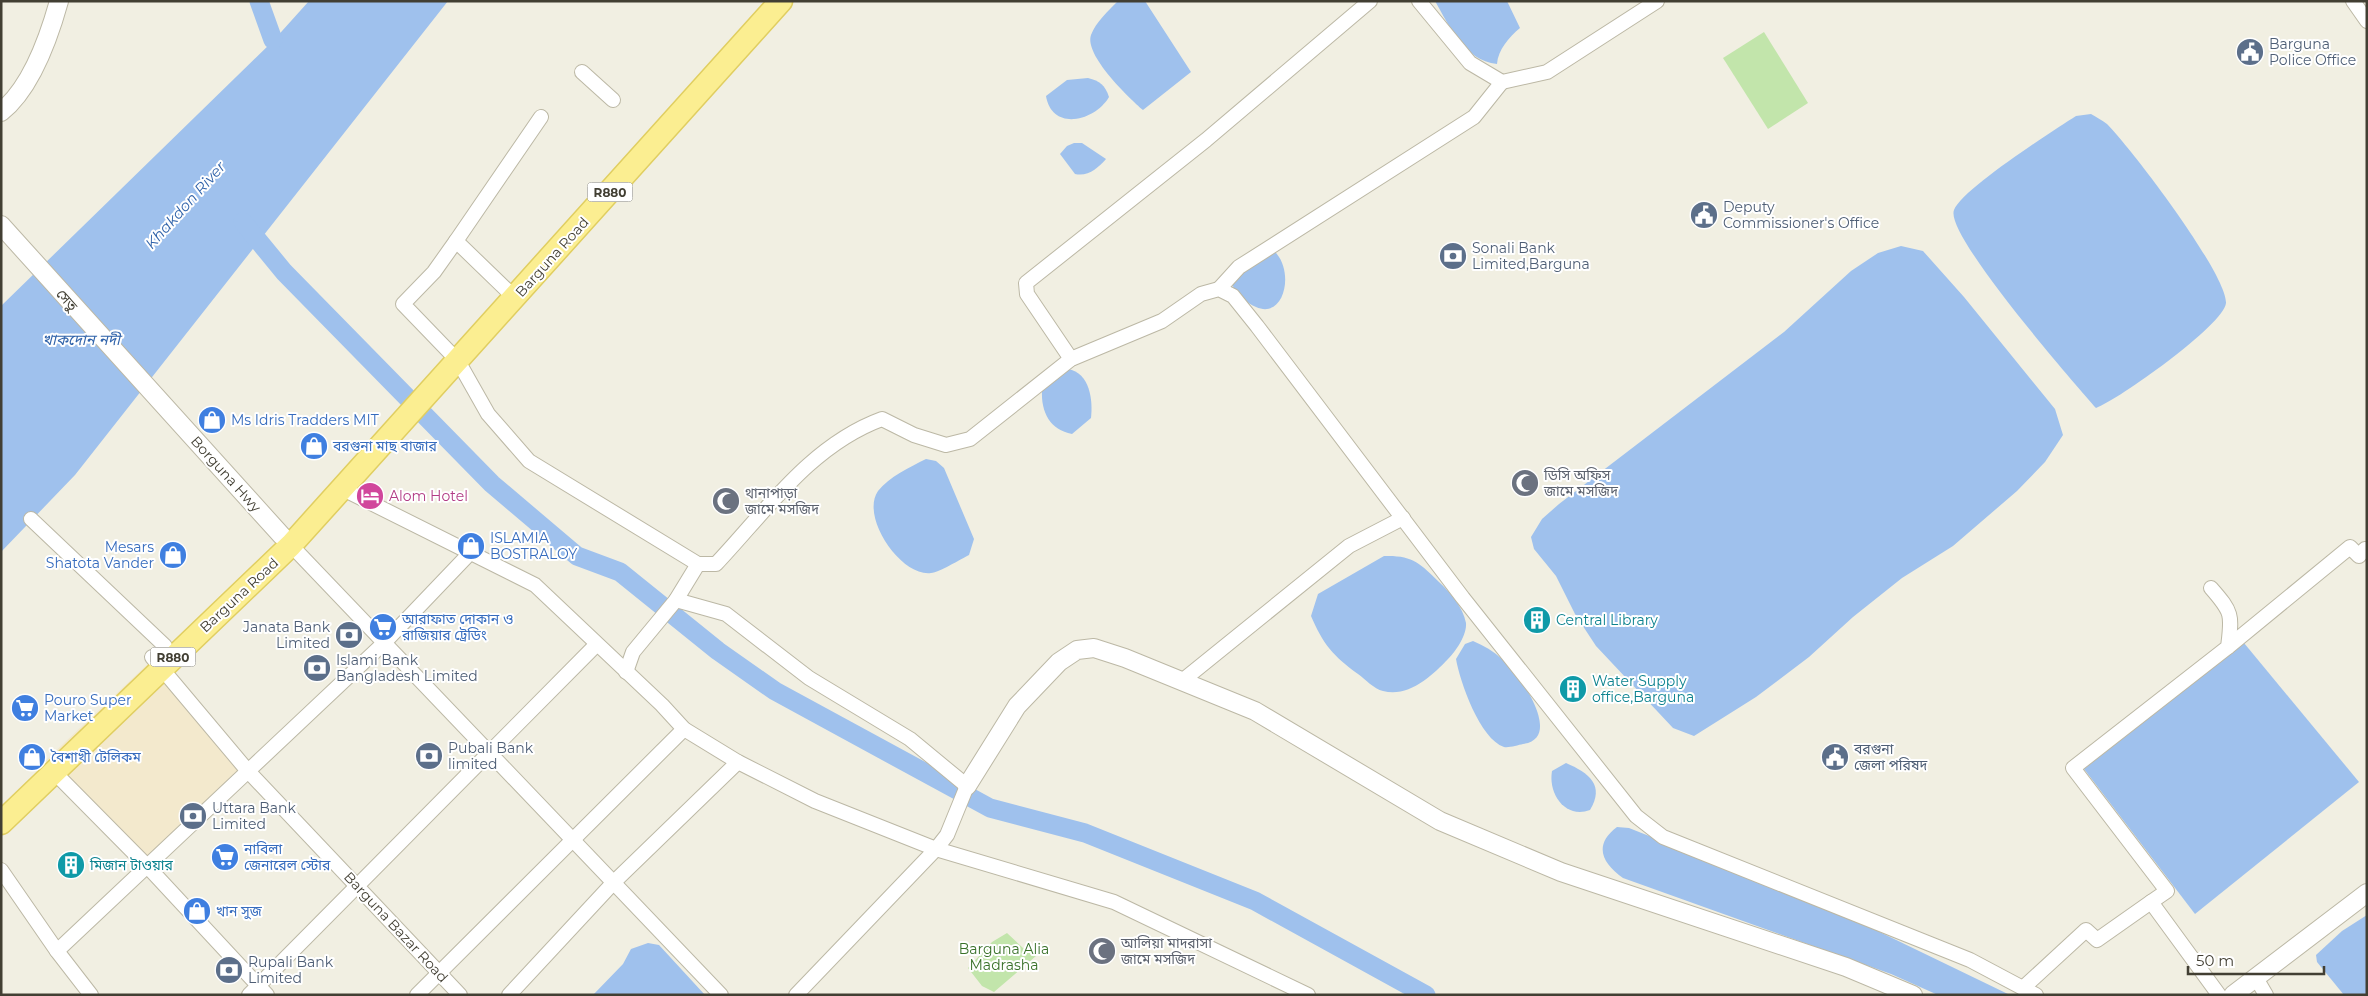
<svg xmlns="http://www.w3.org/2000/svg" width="2368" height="996" font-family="Montserrat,'Noto Sans Bengali',sans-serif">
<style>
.commercial{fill:#f3e9cd}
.green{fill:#c2e5ab}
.water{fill:#9fc1ed}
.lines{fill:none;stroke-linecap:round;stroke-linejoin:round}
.canal{stroke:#9fc1ed;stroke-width:19}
.minor-casing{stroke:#bcb8a5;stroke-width:16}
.tertiary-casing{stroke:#bcb8a5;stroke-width:20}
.primary-casing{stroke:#e0ce61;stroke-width:25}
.minor{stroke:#fff;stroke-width:14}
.tertiary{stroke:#fff;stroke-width:18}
.primary{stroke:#fbee91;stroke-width:22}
.labels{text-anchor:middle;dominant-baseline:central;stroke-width:4;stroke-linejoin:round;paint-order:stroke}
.shield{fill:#fff;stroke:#7b7970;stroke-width:1}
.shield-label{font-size:12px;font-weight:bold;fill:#423f33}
.service-label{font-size:14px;fill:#4e5e75;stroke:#fff;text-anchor:start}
.street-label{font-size:14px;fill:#423f33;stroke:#fff}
.shop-label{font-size:14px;fill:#366cbe;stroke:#fff;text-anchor:start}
.worship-label{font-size:14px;fill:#5b616d;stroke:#fff;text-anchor:start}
.hotel-label{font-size:14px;fill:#b23c85;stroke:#fff;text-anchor:start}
.culture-label{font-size:14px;fill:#0d838f;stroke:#fff;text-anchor:start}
.park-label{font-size:14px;fill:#397129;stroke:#fff}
.water-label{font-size:15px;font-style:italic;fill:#3063aa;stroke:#fff}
</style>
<rect width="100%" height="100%" fill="#f1efe2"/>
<path class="commercial" d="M152,660L245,770L148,866L45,761Z"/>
<g class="green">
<path d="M1764,32L1808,103L1768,129L1723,58Z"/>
<path d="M1007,933L1023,948L1036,956L994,992L982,986L968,968L992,942Z"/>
</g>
<g class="water">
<path d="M309,1H448L75,475L1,552V306L273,41Z"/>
<path d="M1118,1H1145L1191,72L1143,110C1129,98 1084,55 1091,35C1096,22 1108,11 1118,1Z"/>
<path d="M1435,1H1507L1520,28C1509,37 1498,50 1497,64C1464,60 1450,27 1435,1Z"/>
<path d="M1088,78C1100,81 1105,85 1109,97C1095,121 1052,132 1046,96L1067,80Z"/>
<path d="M2091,114C2096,117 2102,120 2107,124C2131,148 2227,274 2226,303C2224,325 2118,400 2096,408C2074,383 1944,234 1954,210C1962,189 2054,130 2076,116Z"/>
<path d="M1074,143H1082L1106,159C1098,168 1088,177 1075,174L1060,154L1067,146Z"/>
<path d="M1901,246L1923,251L1964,297L2055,409L2063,435L2045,462L2017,491L1953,546L1902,578L1853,617L1809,657L1756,697L1694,736L1673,728L1596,646L1575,614L1556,576L1534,549L1531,537L1542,519L1559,504L1784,332L1851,271L1878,253Z"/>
<path d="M1274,251C1295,270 1285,320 1256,307C1247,303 1241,297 1234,291L1231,275Z"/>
<path d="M1068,369C1090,373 1093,400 1091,418L1072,434C1050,430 1041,412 1042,391Z"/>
<path d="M926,459L936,461L944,468L974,539L969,555C959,560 940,572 931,573C901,577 860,517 878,491C889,477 910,467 926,459Z"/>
<path d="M1384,556C1412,555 1420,563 1439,582C1450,592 1463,607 1466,623C1467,635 1456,651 1448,659C1432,676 1408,698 1383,691C1374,689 1365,679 1358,674C1333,656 1323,644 1311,616L1318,594Z"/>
<path d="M1473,641C1495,650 1511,665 1524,685C1534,701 1555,739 1523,744C1518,745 1509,748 1504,747C1480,739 1460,682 1456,659L1465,644Z"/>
<path d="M2244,643L2359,782L2195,914L2084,769Z"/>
<path d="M1566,763C1589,773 1605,785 1590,810C1565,819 1548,794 1552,771Z"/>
<path d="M1617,827L1629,828L1828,907L2010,995H1938L1891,974L1623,878C1602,863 1593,845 1617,827Z"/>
<path d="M2367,915V995H2344L2317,962L2316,955L2342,931Z"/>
<path d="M648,943L659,945L705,995H593L623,964L631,949Z"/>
</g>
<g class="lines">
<g class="canal">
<path d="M259,1L273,40"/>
<path d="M243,222L284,272L492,484L577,556L620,572L718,651L775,691L990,808L1085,833L1255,901L1426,995"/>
</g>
<defs>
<g id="minor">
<path d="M1419,1L1470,63L1502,82L1547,72L1657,1"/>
<path d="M2353,1L2367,21"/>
<path d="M582,72L613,100"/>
<path d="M456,241L434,272L403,304L458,361L488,414L529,461L698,564H716C766,511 811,445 882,419L914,435L946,445L970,439L1071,359L1162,321L1201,294L1219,289L1233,296L1257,326L1463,598L1636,816L1663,837L1970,960L2036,995"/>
<path d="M1219,289L1239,267L1474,117L1502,82"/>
<path d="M515,298L456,241L541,117"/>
<path d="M1071,359L1027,294L1026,283L1206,140L1370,1"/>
<path d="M343,489L535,585L662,705L684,729L738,762L815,801L936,849L1114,902L1308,995"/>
<path d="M31,519L165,646"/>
<path d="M286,540L721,995"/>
<path d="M676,600L726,614L809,678L910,739L967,786L947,835L936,849L796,995"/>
<path d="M2228,647L2350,547L2359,556L2365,549L2367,551"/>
<path d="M152,657L247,770L460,995"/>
<path d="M626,672L633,652L676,600L698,564"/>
<path d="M1182,681L1349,546L1403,518"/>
<path d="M54,772L148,867L267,995"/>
<path d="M1,870L57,951L91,995"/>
<path d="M2151,902L2167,891L2073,768L2228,647C2232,615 2233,613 2211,588"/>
<path d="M57,951L384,643L471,552"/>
<path d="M2256,978L2266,995"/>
<path d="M2023,988L2086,930L2097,940L2151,902L2219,995"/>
<path d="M249,995L596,645"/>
<path d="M417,995L684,729"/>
<path d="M509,995L614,882L738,762"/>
</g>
<g id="tertiary">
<path d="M1,112C31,88 49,37 59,1"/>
<path d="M1,225L282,536"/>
<path d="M967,786L1017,706L1059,662L1077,650L1094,648L1125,658L1255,711L1440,821L1561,872L1846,967L1913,995"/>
<path d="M2233,995L2367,893"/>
</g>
<path id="primary" d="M1,823L291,545L781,1"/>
</defs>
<use href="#minor" class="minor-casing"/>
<use href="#tertiary" class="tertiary-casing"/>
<use href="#primary" class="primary-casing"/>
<use href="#minor" class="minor"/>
<use href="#tertiary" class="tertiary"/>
<use href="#primary" class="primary"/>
</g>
<defs>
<symbol id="civic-disc" viewBox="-11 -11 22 22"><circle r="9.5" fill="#5c6f8a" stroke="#fff"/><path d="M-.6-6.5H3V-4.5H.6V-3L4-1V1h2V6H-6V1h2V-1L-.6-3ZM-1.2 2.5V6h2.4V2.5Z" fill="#fff"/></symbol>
<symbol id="bank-disc" viewBox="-11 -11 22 22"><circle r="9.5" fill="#5c6f8a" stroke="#fff"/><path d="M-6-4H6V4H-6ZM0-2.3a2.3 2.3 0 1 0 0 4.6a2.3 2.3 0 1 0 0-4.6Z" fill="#fff"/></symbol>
<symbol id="shop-disc" viewBox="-11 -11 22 22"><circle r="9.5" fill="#3f7fe0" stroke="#fff"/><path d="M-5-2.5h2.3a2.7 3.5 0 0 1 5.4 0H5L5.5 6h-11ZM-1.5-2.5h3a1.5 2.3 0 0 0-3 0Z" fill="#fff"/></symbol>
<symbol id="mosque-disc" viewBox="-11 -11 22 22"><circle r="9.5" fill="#6b7280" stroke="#fff"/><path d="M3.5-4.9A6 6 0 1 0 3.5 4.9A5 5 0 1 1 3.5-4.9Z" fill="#fff"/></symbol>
<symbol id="hotel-disc" viewBox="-11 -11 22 22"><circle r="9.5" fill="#d1479c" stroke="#fff"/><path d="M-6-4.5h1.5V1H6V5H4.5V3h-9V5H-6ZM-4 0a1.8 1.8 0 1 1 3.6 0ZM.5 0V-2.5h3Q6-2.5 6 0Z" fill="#fff"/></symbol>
<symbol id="building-disc" viewBox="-11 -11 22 22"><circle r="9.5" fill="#0f9aa8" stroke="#fff"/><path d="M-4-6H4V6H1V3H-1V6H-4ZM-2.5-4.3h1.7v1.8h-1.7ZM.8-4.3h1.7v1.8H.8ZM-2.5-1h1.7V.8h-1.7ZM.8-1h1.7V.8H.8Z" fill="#fff"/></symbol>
<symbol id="supermarket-disc" viewBox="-11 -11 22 22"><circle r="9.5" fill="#3f7fe0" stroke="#fff"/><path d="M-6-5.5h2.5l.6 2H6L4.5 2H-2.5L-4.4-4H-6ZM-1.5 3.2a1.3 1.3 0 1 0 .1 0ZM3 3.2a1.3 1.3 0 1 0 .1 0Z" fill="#fff"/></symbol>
</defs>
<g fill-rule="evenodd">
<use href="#civic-disc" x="2234" y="36" width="32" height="32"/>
<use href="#civic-disc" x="1688" y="199" width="32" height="32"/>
<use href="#bank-disc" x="1437" y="240" width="32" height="32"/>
<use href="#shop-disc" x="196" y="404" width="32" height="32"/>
<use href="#shop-disc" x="298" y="430" width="32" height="32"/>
<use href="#mosque-disc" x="1509" y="467" width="32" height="32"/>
<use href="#hotel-disc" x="354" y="480" width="32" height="32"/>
<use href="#mosque-disc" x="710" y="485" width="32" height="32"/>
<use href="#shop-disc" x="455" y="530" width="32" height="32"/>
<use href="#shop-disc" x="157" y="539" width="32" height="32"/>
<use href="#building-disc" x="1521" y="604" width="32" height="32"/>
<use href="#supermarket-disc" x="367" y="611" width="32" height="32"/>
<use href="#bank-disc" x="333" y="619" width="32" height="32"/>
<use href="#bank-disc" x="301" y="652" width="32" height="32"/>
<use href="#building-disc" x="1557" y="673" width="32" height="32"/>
<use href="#supermarket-disc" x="9" y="692" width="32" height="32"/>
<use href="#bank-disc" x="413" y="740" width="32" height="32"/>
<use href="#shop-disc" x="16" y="741" width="32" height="32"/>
<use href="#civic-disc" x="1819" y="741" width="32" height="32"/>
<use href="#bank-disc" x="177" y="800" width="32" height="32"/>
<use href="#supermarket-disc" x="209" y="841" width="32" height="32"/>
<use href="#building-disc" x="55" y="849" width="32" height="32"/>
<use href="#shop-disc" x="181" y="895" width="32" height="32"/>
<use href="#mosque-disc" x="1086" y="935" width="32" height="32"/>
<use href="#bank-disc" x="213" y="954" width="32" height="32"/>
</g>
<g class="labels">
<g class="shield">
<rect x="587.5" y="182.5" width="45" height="19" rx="4"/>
<rect x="150.5" y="647.5" width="45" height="19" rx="4"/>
</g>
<g class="shield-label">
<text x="610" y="192">R880</text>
<text x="173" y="657">R880</text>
</g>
<g class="service-label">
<text x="2269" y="44">Barguna<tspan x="2269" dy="16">Police Office</tspan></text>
<text x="1723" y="207">Deputy<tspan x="1723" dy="16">Commissioner's Office</tspan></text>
<text x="1472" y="248">Sonali Bank<tspan x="1472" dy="16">Limited,Barguna</tspan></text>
<text x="330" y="627" text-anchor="end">Janata Bank<tspan x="330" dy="16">Limited</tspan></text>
<text x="336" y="660">Islami Bank<tspan x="336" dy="16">Bangladesh Limited</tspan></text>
<text x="448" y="748">Pubali Bank<tspan x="448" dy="16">limited</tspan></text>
<text x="1854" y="749">বরগুনা<tspan x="1854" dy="16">জেলা পরিষদ</tspan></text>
<text x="212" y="808">Uttara Bank<tspan x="212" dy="16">Limited</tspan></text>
<text x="248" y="962">Rupali Bank<tspan x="248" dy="16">Limited</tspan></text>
</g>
<g class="street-label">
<text transform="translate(552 257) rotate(-48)">Barguna Road</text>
<text transform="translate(67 300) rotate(48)">সেতু</text>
<text transform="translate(226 474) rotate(48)">Borguna Hwy</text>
<text transform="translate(239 595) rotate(-43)">Barguna Road</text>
<text transform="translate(396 927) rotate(47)">Barguna Bazar Road</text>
</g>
<g class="shop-label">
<text x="231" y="420">Ms Idris Tradders MIT</text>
<text x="333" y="446">বরগুনা মাছ বাজার</text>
<text x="490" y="538">ISLAMIA<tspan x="490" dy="16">BOSTRALOY</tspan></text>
<text x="154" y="547" text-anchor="end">Mesars<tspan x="154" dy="16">Shatota Vander</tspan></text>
<text x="402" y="619">আরাফাত দোকান ও<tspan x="402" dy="16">রাজিয়ার ট্রেডিং</tspan></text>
<text x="44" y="700">Pouro Super<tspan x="44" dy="16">Market</tspan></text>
<text x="51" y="757">বৈশাখী টেলিকম</text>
<text x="244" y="849">নাবিলা<tspan x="244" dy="16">জেনারেল স্টোর</tspan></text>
<text x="216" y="911">খান সুজ</text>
</g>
<g class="worship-label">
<text x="1544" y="475">ডিসি অফিস<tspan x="1544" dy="16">জামে মসজিদ</tspan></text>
<text x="745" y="493">থানাপাড়া<tspan x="745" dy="16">জামে মসজিদ</tspan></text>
<text x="1121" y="943">আলিয়া মাদরাসা<tspan x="1121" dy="16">জামে মসজিদ</tspan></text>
</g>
<g class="hotel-label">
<text x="389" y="496">Alom Hotel</text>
</g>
<g class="culture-label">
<text x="1556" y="620">Central Library</text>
<text x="1592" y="681">Water Supply<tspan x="1592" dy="16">office,Barguna</tspan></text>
<text x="90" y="865">মিজান টাওয়ার</text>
</g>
<g class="park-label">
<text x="1004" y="949">Barguna Alia<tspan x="1004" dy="16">Madrasha</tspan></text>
</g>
<g class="water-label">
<text transform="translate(185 205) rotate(-48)">Khakdon River</text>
<text x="81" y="339">খাকদোন নদী</text>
</g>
</g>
<rect width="2368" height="996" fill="none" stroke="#423f33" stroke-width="5"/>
<path d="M2188 966v8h136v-8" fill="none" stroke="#423f33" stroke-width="2.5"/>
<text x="2196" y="966" font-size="15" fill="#423f33" stroke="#ffffff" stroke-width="4" paint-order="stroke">50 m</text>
</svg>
